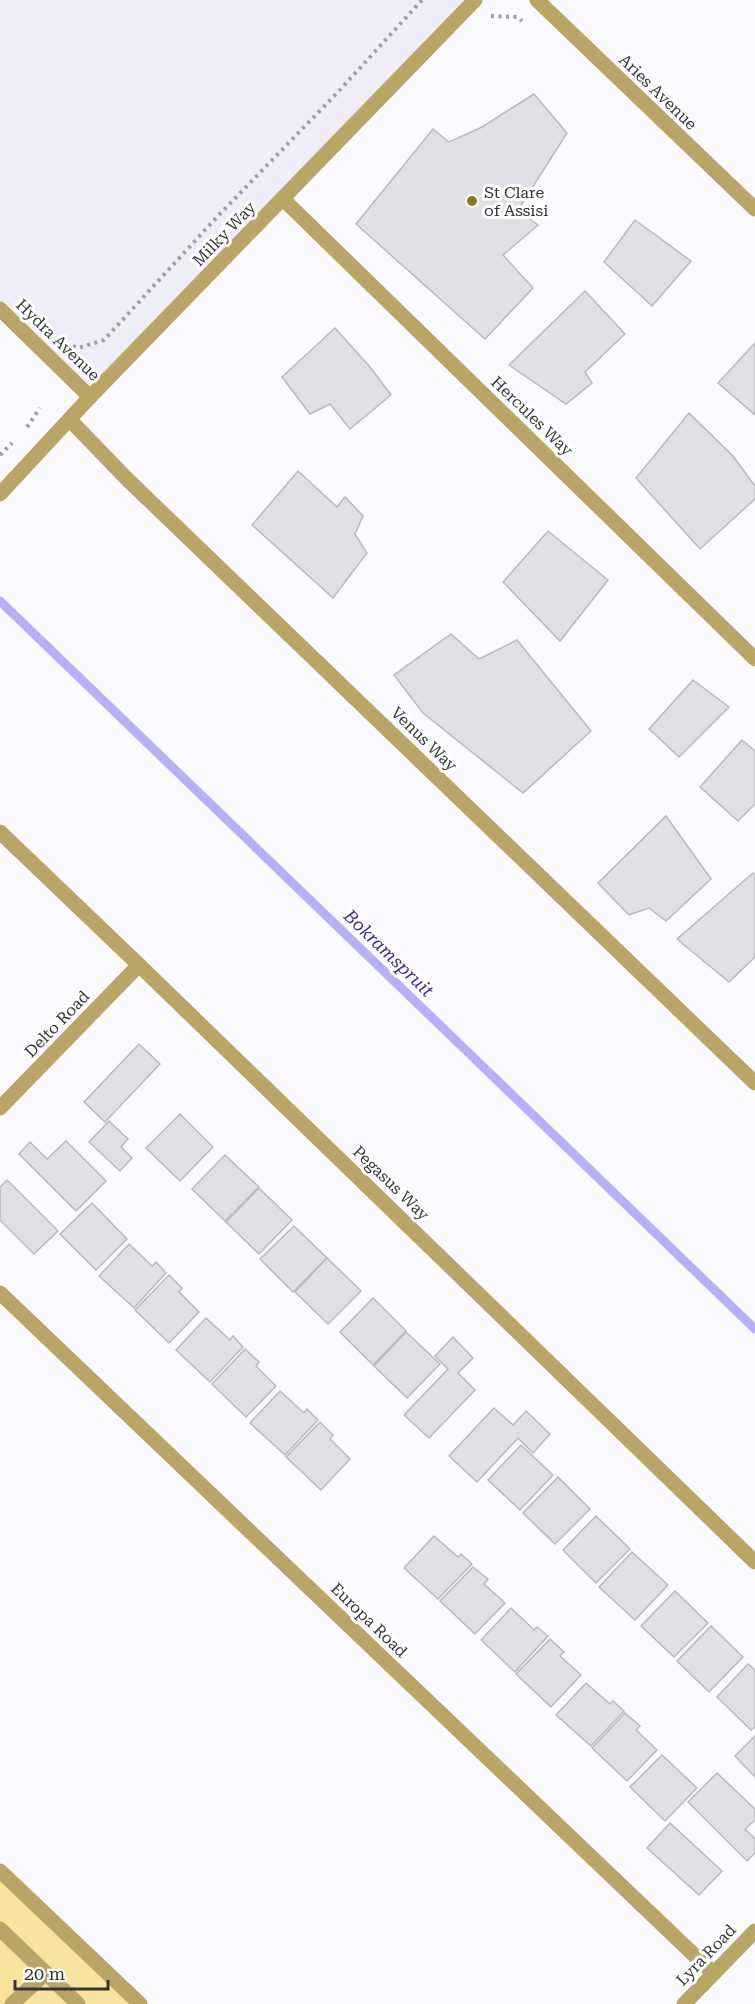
<svg xmlns="http://www.w3.org/2000/svg" width="755" height="2004" font-family="'Roboto Serif',serif">
<style>
.built{fill:#eeeef9}
.green{fill:#fae39d}
.lines{fill:none;stroke-linecap:round;stroke-linejoin:round}
.stream{stroke:#b7b0f8;stroke-width:9}
.building{fill:#dfdfe5;stroke:#bab9c0;stroke-width:1.5}
.path{stroke:#9f9fa2;stroke-width:4;stroke-dasharray:3 4.5;stroke-linecap:butt}
.minor{stroke:#b9a667;stroke-width:15}
.tertiary{stroke:#b9a667;stroke-width:15}
.poi-dot{fill:#8d7519;stroke:#fff;stroke-width:2}
.labels{text-anchor:middle;dominant-baseline:central;stroke-width:6;stroke-linejoin:round;paint-order:stroke}
.street-label{font-size:16px;fill:#353537;stroke:#fff}
.poi-label{font-size:16px;fill:#353537;stroke:#fff;text-anchor:start}
.water-label{font-size:18px;font-style:italic;fill:#452c92;stroke:#fff}
</style>
<rect width="100%" height="100%" fill="#fbfbff"/>
<path class="built" d="M0,0H475L90,397L0,309Z"/>
<path class="green" d="M0,1871L140,2004H0Z"/>
<g class="lines">
<path class="stream" d="M0,601L755,1329"/>
</g>
<g class="building">
<path d="M534,94L567,133L518,210L538,225L503,255L533,288L485,339L356,224L433,129L449,142L482,127Z"/>
<path d="M635,220L691,261L652,306L604,262Z"/>
<path d="M585,291L625,334L585,372L592,383L566,404L509,365Z"/>
<path d="M335,328L370,367L391,395L350,429L330,404L310,414L282,377Z"/>
<path d="M755,343V415L718,383Z"/>
<path d="M689,413L733,456L755,486V499L700,549L636,478Z"/>
<path d="M298,471L337,507L345,497L363,516L355,534L367,553L333,598L252,525Z"/>
<path d="M548,531L608,580L560,641L503,582Z"/>
<path d="M451,634L479,659L517,640L591,731L523,793L423,713L394,675Z"/>
<path d="M693,680L729,707L679,757L649,729Z"/>
<path d="M742,740L755,751V804L738,821L700,787Z"/>
<path d="M666,816L711,879L666,921L649,908L629,915L598,883Z"/>
<path d="M753,873L755,875V957L729,982L677,939Z"/>
<path d="M139,1044L160,1064L105,1122L84,1102Z"/>
<path d="M180,1114L213,1147L180,1181L146,1148Z"/>
<path d="M109,1121L128,1139L121,1147L132,1158L120,1171L89,1142Z"/>
<path d="M66,1141L106,1181L76,1211L19,1154L30,1142L47,1159Z"/>
<path d="M225,1155L259,1187L225,1221L192,1189Z"/>
<path d="M7,1180L58,1231L34,1254L0,1220V1187Z"/>
<path d="M259,1188L292,1220L259,1254L226,1222Z"/>
<path d="M92,1203L127,1239L96,1270L60,1234Z"/>
<path d="M294,1226L327,1258L293,1292L260,1259Z"/>
<path d="M129,1244L152,1266L156,1262L166,1273L134,1308L99,1276Z"/>
<path d="M327,1258L361,1291L328,1324L295,1292Z"/>
<path d="M169,1275L182,1288L179,1292L199,1312L169,1343L135,1310Z"/>
<path d="M373,1298L406,1331L373,1365L340,1332Z"/>
<path d="M206,1318L230,1340L233,1336L243,1347L210,1382L176,1350Z"/>
<path d="M406,1332L440,1364L407,1398L374,1366Z"/>
<path d="M453,1337L473,1358L458,1373L475,1390L429,1438L404,1415L448,1369L435,1356Z"/>
<path d="M245,1349L259,1362L256,1366L276,1386L246,1417L212,1384Z"/>
<path d="M280,1391L304,1413L307,1409L318,1420L285,1455L250,1423Z"/>
<path d="M494,1408L513,1425L526,1411L550,1434L533,1453L518,1438L477,1482L449,1456Z"/>
<path d="M320,1422L333,1435L330,1439L350,1459L321,1490L286,1457Z"/>
<path d="M521,1445L553,1475L520,1510L488,1480Z"/>
<path d="M558,1477L590,1509L555,1544L523,1513Z"/>
<path d="M596,1516L630,1549L596,1583L563,1550Z"/>
<path d="M434,1536L458,1557L461,1554L472,1564L438,1599L404,1568Z"/>
<path d="M632,1552L668,1585L635,1620L599,1587Z"/>
<path d="M473,1567L488,1579L484,1584L505,1603L475,1634L440,1601Z"/>
<path d="M675,1591L708,1623L674,1657L641,1626Z"/>
<path d="M511,1608L534,1630L537,1627L548,1636L515,1672L481,1640Z"/>
<path d="M711,1626L743,1657L709,1692L677,1661Z"/>
<path d="M550,1639L564,1652L560,1656L581,1675L551,1707L516,1674Z"/>
<path d="M748,1664L755,1670V1727L751,1730L717,1697Z"/>
<path d="M586,1683L610,1704L613,1701L624,1711L591,1746L556,1715Z"/>
<path d="M625,1713L640,1726L636,1730L657,1750L627,1781L592,1748Z"/>
<path d="M755,1736V1777L735,1756Z"/>
<path d="M662,1755L697,1788L665,1821L630,1787Z"/>
<path d="M717,1773L755,1809V1820L745,1829L755,1839V1853L747,1861L688,1802Z"/>
<path d="M670,1823L722,1871L699,1895L647,1848Z"/>
</g>
<g class="lines">
<g class="path">
<path d="M491,16L517,17L522,21"/>
<path d="M73,346L78,348L104,340L216,218L338,92L422,0"/>
<path d="M27,427L40,408"/>
<path d="M0,455L12,443"/>
</g>
<g class="minor">
<path d="M283,199L755,659"/>
<path d="M70,420L127,479L755,1083"/>
<path d="M0,832L139,965L755,1562"/>
<path d="M0,1108L139,965"/>
<path d="M0,1293L713,1973"/>
<path d="M0,1929L78,2004"/>
<path d="M12,2004L46,1973"/>
</g>
<g class="tertiary">
<path d="M537,0L755,209"/>
<path d="M0,309L90,397"/>
<path d="M0,494L90,397L475,0"/>
<path d="M0,1871L140,2004"/>
<path d="M684,2004L755,1931"/>
</g>
</g>
<circle class="poi-dot" cx="472" cy="201" r="6"/>
<g class="labels">
<g class="street-label">
<text transform="translate(658 92) rotate(44)">Aries Avenue</text>
<text transform="translate(224 234) rotate(-46)">Milky Way</text>
<text transform="translate(58 340) rotate(44)">Hydra Avenue</text>
<text transform="translate(532 416) rotate(44)">Hercules Way</text>
<text transform="translate(424 739) rotate(44)">Venus Way</text>
<text transform="translate(57 1024) rotate(-46)">Delto Road</text>
<text transform="translate(391 1183) rotate(44)">Pegasus Way</text>
<text transform="translate(369 1620) rotate(44)">Europa Road</text>
<text transform="translate(706 1955) rotate(-46)">Lyra Road</text>
</g>
<g class="poi-label">
<text x="484" y="192">St Clare<tspan x="484" dy="18">of Assisi</tspan></text>
</g>
<g class="water-label">
<text transform="translate(389 953) rotate(44)">Bokramspruit</text>
</g>
</g>
<path d="M15 1980v9h93v-9" fill="none" stroke="#353537" stroke-width="3"/>
<text x="24" y="1980" font-size="18" fill="#353537" stroke="#ffffff" stroke-width="4.5" paint-order="stroke">20 m</text>
</svg>
